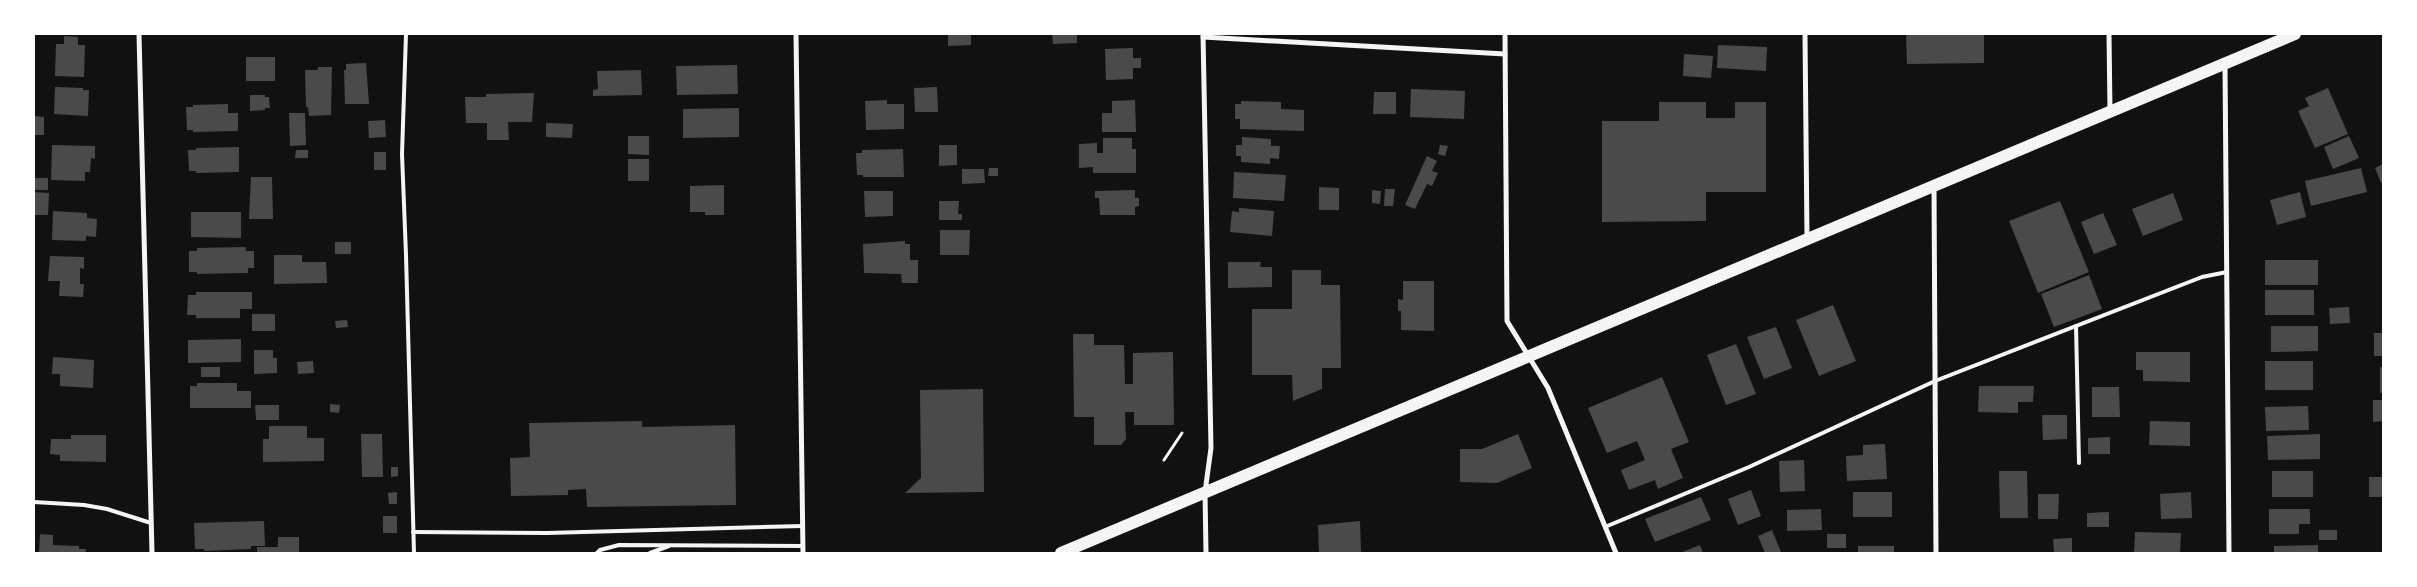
<svg xmlns="http://www.w3.org/2000/svg" width="2417" height="587" font-family="Literata,serif">
<style>
.building{fill:#4a4a4a}
.lines{fill:none;stroke-linecap:round;stroke-linejoin:round}
.path{stroke:#f5f5f5;stroke-width:3}
.service{stroke:#f5f5f5;stroke-width:4}
.minor{stroke:#f5f5f5;stroke-width:5}
.primary{stroke:#f5f5f5;stroke-width:12}
</style>
<rect width="100%" height="100%" fill="#111"/>
<g class="building">
<path d="M948,34H971V45L948,46Z"/>
<path d="M1052,34H1077V43L1053,44Z"/>
<path d="M1906,34H1984V63L1907,64Z"/>
<path d="M64,36L78,37V45H85L84,77L55,76L56,44H64Z"/>
<path d="M1718,45L1767,47L1766,71L1717,68Z"/>
<path d="M1133,48V58H1141V68H1133V79L1106,80L1105,49Z"/>
<path d="M1684,54L1713,56L1711,78L1683,76Z"/>
<rect x="246" y="57" width="29" height="24"/>
<path d="M366,63L369,104H345L344,70H346V64Z"/>
<path d="M737,65L738,94L677,95L676,66Z"/>
<path d="M318,67H332L331,115L309,116L308,107H306L305,70H318Z"/>
<path d="M641,70L642,95L593,96V90L598,89L597,71Z"/>
<path d="M55,87L83,88V90H89L88,116L54,114Z"/>
<path d="M937,87L938,112H915L914,88Z"/>
<path d="M2328,88L2348,134L2315,148L2298,111L2309,106L2305,98Z"/>
<path d="M1411,89L1465,91L1464,119L1410,117Z"/>
<path d="M1374,92H1396V114H1373Z"/>
<path d="M534,93L532,122H508L509,140H487V123H466L465,97H486V94Z"/>
<path d="M250,95H265V97H269L270,108H265V110L250,111Z"/>
<path d="M887,100V104H904V129L866,130L865,101Z"/>
<path d="M1135,100L1136,132H1102V113H1112V101Z"/>
<path d="M1241,101L1281,102V109L1304,110V131L1240,129V119H1235V104H1241Z"/>
<path d="M1659,102H1706V118H1735V102H1766V192H1706V221L1602,222V121H1659Z"/>
<path d="M228,104V113H238V131L193,132V130H187L186,107H193V105Z"/>
<path d="M739,108V137L683,138V109Z"/>
<path d="M289,113H305L306,145L290,146Z"/>
<path d="M34,116L44,117V135H34Z"/>
<path d="M385,120L386,137L369,138L368,121Z"/>
<path d="M546,123L573,124L572,138L546,137Z"/>
<path d="M628,136H649V155L628,154Z"/>
<path d="M2349,136L2359,158L2333,169L2324,147Z"/>
<path d="M1242,137L1271,139V146H1280L1279,159L1270,158V164L1241,162V156H1236V145H1242Z"/>
<path d="M1103,138H1132V149H1136V173H1093V167L1079,168V144L1097,143V153H1103Z"/>
<path d="M52,145L95,146V159L91,158L90,172H85V181L51,180Z"/>
<path d="M939,145H957V165L939,166Z"/>
<path d="M1440,145L1448,146L1445,156L1438,154Z"/>
<path d="M239,147V172L196,173V171H189L188,150H196V148Z"/>
<path d="M903,149L904,177H863V175H857L856,153H862V150Z"/>
<path d="M296,150H308V158H295Z"/>
<rect x="374" y="152" width="12" height="18"/>
<path d="M1427,156L1437,161L1432,171L1438,173L1432,186L1427,184L1415,209L1405,205Z"/>
<rect x="628" y="159" width="21" height="22"/>
<path d="M2383,164V182L2381,183L2375,168Z"/>
<path d="M989,168H998V176H988Z"/>
<path d="M2361,168L2367,192L2311,206L2305,181Z"/>
<path d="M962,169H984L985,183L962,184Z"/>
<path d="M1234,172L1286,175L1284,201L1233,198Z"/>
<path d="M251,177H272L273,219H249Z"/>
<rect x="34" y="178" width="14" height="12"/>
<path d="M724,185V215H705V212H690V186Z"/>
<path d="M1319,187L1339,188V210H1319Z"/>
<path d="M1385,189H1395L1393,206H1384Z"/>
<path d="M1135,190V198H1139V206L1135,207V215H1100L1099,198H1095V191Z"/>
<path d="M1372,190L1381,191L1380,204L1372,203Z"/>
<path d="M864,191H893V216L865,217Z"/>
<path d="M34,192L49,193L48,215H34Z"/>
<path d="M2300,192L2306,217L2277,225L2270,200Z"/>
<path d="M2173,193L2183,220L2143,236L2132,209Z"/>
<path d="M939,201H959L958,214H962V220H939Z"/>
<path d="M2060,201L2089,272L2038,293L2009,221Z"/>
<path d="M1239,208L1274,211L1272,236L1230,232L1232,211L1239,212Z"/>
<path d="M53,211L87,213V218L97,219L96,237L86,236V241L52,240Z"/>
<path d="M191,212H241V238L191,237Z"/>
<path d="M2103,213L2117,245L2094,254L2081,222Z"/>
<path d="M940,230H970L969,255H940Z"/>
<path d="M905,241V244H910V260H918V283H902L901,274L864,273L863,244Z"/>
<rect x="335" y="242" width="16" height="12"/>
<path d="M246,247V251H254V268H248V273L197,274V272H189V251H197V248Z"/>
<path d="M274,255H302V262H326L327,283L274,284Z"/>
<path d="M50,256L84,257V269L80,268V284H84L83,297L59,296L60,281H48Z"/>
<rect x="2265" y="260" width="53" height="25"/>
<path d="M1228,262H1261L1260,267H1272V287L1228,288Z"/>
<path d="M1292,270H1321V285H1340L1341,368H1322V389L1293,401L1292,375H1252V309H1292Z"/>
<path d="M2089,275L2102,309L2054,327L2041,294Z"/>
<path d="M1403,281H1434V331L1401,330V311H1398V299L1403,300Z"/>
<rect x="2265" y="290" width="49" height="25"/>
<path d="M196,292H252V309H240V318H196V315H187L188,295H196Z"/>
<path d="M1833,305L1856,361L1819,376L1796,320Z"/>
<path d="M2349,307L2350,323L2330,324L2329,308Z"/>
<rect x="252" y="314" width="23" height="17"/>
<path d="M347,320L348,327L336,328L335,321Z"/>
<path d="M2271,326H2318V351L2271,352Z"/>
<path d="M1776,327L1792,368L1764,379L1747,337Z"/>
<rect x="2374" y="333" width="9" height="23"/>
<path d="M1073,334H1094V345H1124L1125,384H1133V353L1173,352L1174,425H1134V412H1125L1126,439L1121,445H1094V417H1074Z"/>
<path d="M241,339V362L188,363V340Z"/>
<path d="M1736,344L1756,394L1726,405L1707,355Z"/>
<path d="M254,350H273V358H277V373L254,374Z"/>
<path d="M2136,352H2190V382L2143,381V370H2136Z"/>
<path d="M53,357L94,360L93,388L60,386V374H52Z"/>
<path d="M313,361L314,373L298,374L297,362Z"/>
<rect x="2265" y="361" width="48" height="29"/>
<rect x="201" y="367" width="19" height="10"/>
<rect x="2380" y="367" width="3" height="26"/>
<path d="M1662,377L1689,442L1671,449L1683,478L1658,489L1655,480L1629,490L1621,470L1645,460L1637,441L1607,453L1588,408Z"/>
<path d="M197,383H237V391H251V408H190V386H197Z"/>
<path d="M1979,386H2034L2033,402H2018V413L1978,412Z"/>
<path d="M2092,387H2119L2120,417H2092Z"/>
<path d="M983,389L984,492L905,493L921,478L920,390Z"/>
<path d="M2373,400H2383V421L2373,422Z"/>
<path d="M330,404L340,405L339,413L330,412Z"/>
<path d="M255,405H279V420H256Z"/>
<path d="M2308,406L2309,430L2266,431L2265,407Z"/>
<path d="M2042,415H2067V439L2043,440Z"/>
<path d="M642,421V427L735,425L736,505L587,507L586,489L568,490V495L511,496L510,458L530,457L529,423Z"/>
<path d="M2150,421L2190,422V446L2149,445Z"/>
<path d="M269,426H307V438H324V461L263,462V439H269Z"/>
<path d="M361,434H382L383,477H362Z"/>
<path d="M1518,434L1532,468L1497,483L1460,482V449H1482Z"/>
<path d="M2320,434V459L2268,460L2267,436Z"/>
<path d="M71,435H106V462L60,461V455L50,454L51,439H71Z"/>
<path d="M2110,437V454H2088V438Z"/>
<path d="M1885,444L1887,479L1847,481L1846,456L1863,455V445Z"/>
<path d="M1804,460L1805,491L1780,492L1779,461Z"/>
<path d="M391,467H398V476L391,477Z"/>
<path d="M1999,471H2027L2028,518H2000Z"/>
<rect x="2272" y="471" width="41" height="26"/>
<rect x="2369" y="477" width="14" height="20"/>
<path d="M1751,490L1761,516L1738,525L1728,499Z"/>
<path d="M397,492V504H389L388,493Z"/>
<rect x="1853" y="492" width="39" height="25"/>
<path d="M2191,492L2192,518L2161,519L2160,494Z"/>
<path d="M2038,494H2059L2058,519H2038Z"/>
<path d="M1701,497L1711,520L1655,542L1645,519Z"/>
<path d="M1821,509L1822,530L1787,531V510Z"/>
<path d="M2269,509H2310V524H2299V534H2269Z"/>
<path d="M2109,512V527H2087V513Z"/>
<rect x="383" y="516" width="14" height="17"/>
<path d="M264,521L265,546H251V549L204,551V549H195L194,523Z"/>
<path d="M1360,521L1361,553H1319L1318,525Z"/>
<path d="M1772,530L1781,552L1765,553L1758,536Z"/>
<rect x="2319" y="530" width="18" height="10"/>
<path d="M2135,532L2181,533L2180,553H2134Z"/>
<path d="M40,534L53,535V545L79,546V549H86V553H39Z"/>
<rect x="1827" y="534" width="19" height="14"/>
<path d="M278,537H299V553H257V547H278Z"/>
<path d="M2072,538V553H2054L2053,539Z"/>
<path d="M1700,545L1703,553H1680Z"/>
<path d="M2318,545V553H2274V546Z"/>
<rect x="1858" y="546" width="36" height="7"/>
</g>
<g class="lines">
<path class="path" d="M1164,460L1182,433"/>
<g class="service">
<path d="M406,34L402,154L406,255L414,553"/>
<path d="M2076,326L2079,463"/>
<path d="M34,502L84,505L107,509L151,523"/>
<path d="M1605,527L1749,467L1935,381L2202,277L2227,272"/>
<path d="M413,532L547,533L803,526"/>
<path d="M597,553L600,550L619,545L803,546"/>
<path d="M650,553L669,546"/>
</g>
<g class="minor">
<path d="M139,34L152,553"/>
<path d="M796,34L803,553"/>
<path d="M1203,34L1211,448L1205,492L1206,553"/>
<path d="M1505,34L1507,321L1548,388L1616,553"/>
<path d="M1805,34L1807,238"/>
<path d="M2109,34L2110,111"/>
<path d="M1203,37L1505,54"/>
<path d="M2225,65L2229,553"/>
<path d="M1934,187L1936,553"/>
</g>
<path class="primary" d="M1061,553L2295,34"/>
</g>
<rect width="2417" height="587" fill="none" stroke="#ffffff" stroke-width="70"/>
</svg>
